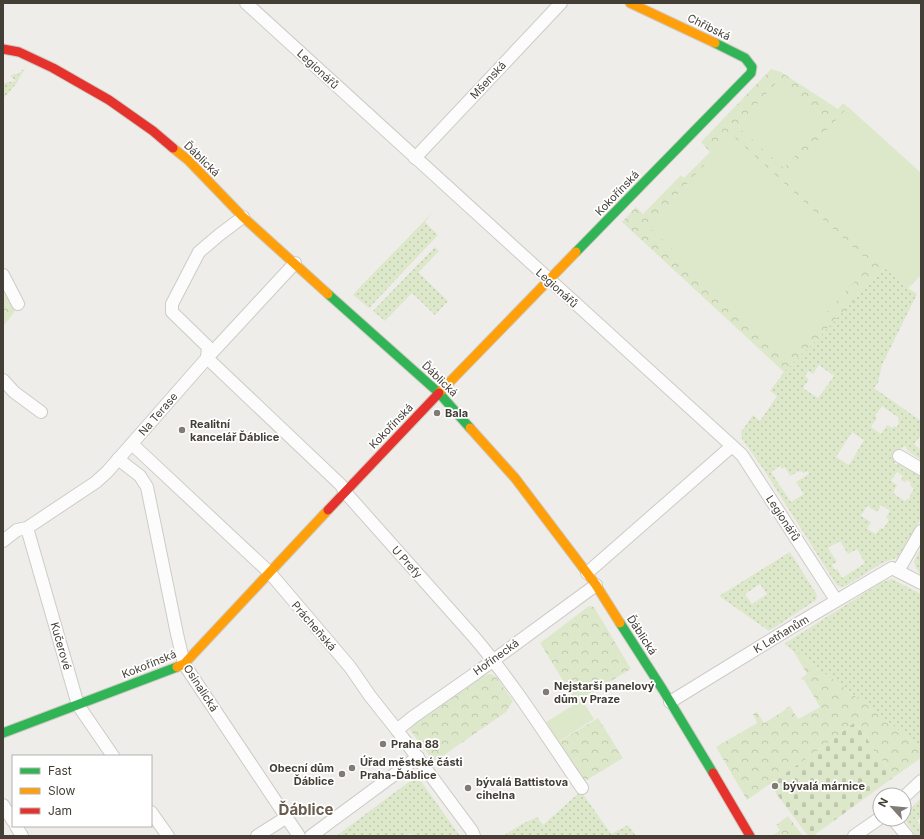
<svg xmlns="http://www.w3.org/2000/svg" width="924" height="839" font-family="Inter,sans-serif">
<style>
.grass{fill:url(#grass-dots);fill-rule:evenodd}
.cemetery{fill:url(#cemetery-stones)}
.park{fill:url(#park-crowns)}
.pitch{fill:#dde8cb}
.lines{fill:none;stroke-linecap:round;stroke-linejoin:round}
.street-casing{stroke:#cdcbc7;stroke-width:14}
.fast-casing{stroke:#cecac1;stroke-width:11}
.slow-casing{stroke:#cecac1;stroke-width:11}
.jam-casing{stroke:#cecac1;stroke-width:11}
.street{stroke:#fdfcfc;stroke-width:12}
.fast{stroke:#30b455;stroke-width:9}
.slow{stroke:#ff9f0a;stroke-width:9}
.jam{stroke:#e5322d;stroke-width:9}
.poi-dot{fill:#807c75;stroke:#fff;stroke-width:1.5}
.labels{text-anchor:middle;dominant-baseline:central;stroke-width:3.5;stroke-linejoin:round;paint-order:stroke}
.street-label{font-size:11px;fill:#443f36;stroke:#fff}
.poi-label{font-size:11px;font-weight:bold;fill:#443f36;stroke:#fff;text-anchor:start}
.district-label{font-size:15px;font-weight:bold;fill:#675c4e;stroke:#fff}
</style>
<defs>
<pattern id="grass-dots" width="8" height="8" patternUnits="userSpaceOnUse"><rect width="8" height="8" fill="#dde8cb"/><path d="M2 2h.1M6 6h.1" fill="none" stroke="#bfc8af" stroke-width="1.8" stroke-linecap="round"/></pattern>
<pattern id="cemetery-stones" width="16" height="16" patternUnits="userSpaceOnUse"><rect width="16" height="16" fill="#dde8cb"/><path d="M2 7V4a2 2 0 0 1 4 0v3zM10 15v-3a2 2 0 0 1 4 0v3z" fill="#bfc8af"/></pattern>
<pattern id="park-crowns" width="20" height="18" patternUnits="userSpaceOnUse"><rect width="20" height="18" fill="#dde8cb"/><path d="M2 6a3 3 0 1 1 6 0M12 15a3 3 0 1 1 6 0" fill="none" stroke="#bfc8af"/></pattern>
</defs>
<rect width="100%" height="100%" fill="#efedea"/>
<g class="grass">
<path d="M26,67L16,84L3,99V83L16,81L10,76L14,74H18Z"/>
<path d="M432,213L425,222L438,235L369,308L353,295L359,288Z"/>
<path d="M435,247L439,251L419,272H418L448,301L435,315L412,293L385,321L373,311Z"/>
<path d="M885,268L908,288L917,294L882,365L878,383L874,388L921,421V435L914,444L921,450V460L908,451L905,446L896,452L895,464H902L921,477V518L899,557L882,563L846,586C841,587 839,587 836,584L764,470L742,439L741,432L753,415L760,421L777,396L770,391L784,372L817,339ZM819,365L834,376L818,398L803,388L809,379L805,376L808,371L813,374ZM882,406L899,418L898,420L899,423L897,427L894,426L892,428L887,425L881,434L871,427L877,418L875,416ZM852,432L864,440L849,465L836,457ZM780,466L782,469L785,467L790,476L799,471L800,472L802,471L803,473L808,471L809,474L796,482L804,494L791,502L771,472ZM897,472L903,476L901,480L905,482L907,480L911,483L910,485L914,489L910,495V497L909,499H907L905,501L893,493L897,485L891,481ZM881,505L890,511L886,517L889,520L883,529L880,528L876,534L867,529L871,522L861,516L867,506L877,512ZM840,541L848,554L857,549L865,563L842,578L837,569L835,570L832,565L837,562L828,548Z"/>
<path d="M921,548V575C911,564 914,559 921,548Z"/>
<path d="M790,552L817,595L816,600L769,631L719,596ZM760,584L767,594L752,604L745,594Z"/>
<path d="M892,579L921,594V748L858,698L784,644L882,582Z"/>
<path d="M417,776L460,836H413L410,833L407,836H336Z"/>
<path d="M581,791L611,834L628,825L636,836H503L522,824L537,817L543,825Z"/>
<path d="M921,798V817L917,821L921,826V836H916L906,821L905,814Z"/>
</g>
<path class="cemetery" d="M855,722L894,777L813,836H808L769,784L823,747Z"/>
<g class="park">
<path d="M771,69L781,72L838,109L843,103L921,173V275L908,288L885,268L817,339L784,372L622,222L636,207L643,214L681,175L684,178L710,152L701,142Z"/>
<path d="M3,291L15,311L3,327Z"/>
<path d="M589,606L594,607L631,669L576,702L540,643Z"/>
<path d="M792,649L867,705L921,748V758L894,777L855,722L823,747L747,800L716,747L757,723L753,714L757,712L764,723L785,710V709L790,706L798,719L820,707L804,680L800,679L807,674Z"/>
<path d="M489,674L493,675L496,677L513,701L506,712L434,762L410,730L411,726L414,723L484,676Z"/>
<path d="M598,718L623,758L582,783L557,743Z"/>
<path d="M788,816L803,836H772L780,830L776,825Z"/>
</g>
<g class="pitch">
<path d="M777,82L824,124L784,168L737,126Z"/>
<path d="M848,107L921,173V275L908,288L784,177Z"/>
<path d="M732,135L871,264L787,355L648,226Z"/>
<path d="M582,700L594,719L558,742L546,722Z"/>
</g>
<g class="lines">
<defs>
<g id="street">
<path d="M246,3L742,455L836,600"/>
<path d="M415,158L561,3"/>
<path d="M3,275L18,304"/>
<path d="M207,358L341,485L345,492L474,637C514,684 547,737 582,788"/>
<path d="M207,358L208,347L172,312V304L199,252L219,235L243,217"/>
<path d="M3,380L14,392L41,412"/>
<path d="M132,444L270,573L350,667L370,696L397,730L472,831L474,836"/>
<path d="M899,456L921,469"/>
<path d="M118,459L140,476L147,487L177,634L184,664L299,836"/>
<path d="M27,528L78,705L113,756"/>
<path d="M3,541L17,530L27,528L96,482L107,472L207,358L295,263"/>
<path d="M898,571L921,531"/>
<path d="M587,573L732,446"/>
<path d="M670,702L797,624L892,568L921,583"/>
<path d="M397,730L413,717L476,673L596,585"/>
<path d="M904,797L921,781"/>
<path d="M3,805L13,821"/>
<path d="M151,812L168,836"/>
<path d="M893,819L907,836"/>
<path d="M16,826L22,836"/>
<path d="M257,836L287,817"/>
<path d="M311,836L418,757"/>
<path d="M854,836L880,818"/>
</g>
<g id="fast">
<path d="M576,252L751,73L752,67L745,58L715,43"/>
<path d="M328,294L439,393L470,428"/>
<path d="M620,623L663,690L713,773"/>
<path d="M3,733L177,667"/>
</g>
<g id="slow">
<path d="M630,3L715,43"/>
<path d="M173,148L188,160L243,217L328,294"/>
<path d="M439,393L576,252"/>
<path d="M470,428L515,478L596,585L620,623"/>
<path d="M177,667L184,664L328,510"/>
</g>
<g id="jam">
<path d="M3,49L19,52L53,68L109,100L153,131L173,148"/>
<path d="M328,510L439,393"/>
<path d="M713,773L750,836"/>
</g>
</defs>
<use href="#street" class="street-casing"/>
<use href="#fast" class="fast-casing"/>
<use href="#slow" class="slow-casing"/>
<use href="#jam" class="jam-casing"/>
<use href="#street" class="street"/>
<use href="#fast" class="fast"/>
<use href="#slow" class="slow"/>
<use href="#jam" class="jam"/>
</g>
<g class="poi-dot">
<circle cx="437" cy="413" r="4"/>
<circle cx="182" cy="430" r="4"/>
<circle cx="546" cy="692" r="4"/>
<circle cx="383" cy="744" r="4"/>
<circle cx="352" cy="768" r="4"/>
<circle cx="342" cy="774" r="4"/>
<circle cx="775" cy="786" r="4"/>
<circle cx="468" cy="788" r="4"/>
</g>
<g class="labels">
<g class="street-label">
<text transform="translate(709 27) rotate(26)">Chřibská</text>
<text transform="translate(318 69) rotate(43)">Legionářů</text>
<text transform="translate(488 80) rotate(-47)">Mšenská</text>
<text transform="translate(202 159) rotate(44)">Ďáblická</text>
<text transform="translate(617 193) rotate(-46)">Kokořínská</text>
<text transform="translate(557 288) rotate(42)">Legionářů</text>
<text transform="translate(440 379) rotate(44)">Ďáblická</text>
<text transform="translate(158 414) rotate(-49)">Na Terase</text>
<text transform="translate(391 426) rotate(-46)">Kokořínská</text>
<text transform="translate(783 518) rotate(57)">Legionářů</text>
<text transform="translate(407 562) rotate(48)">U Prefy</text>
<text transform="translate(314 626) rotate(49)">Prácheňská</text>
<text transform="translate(781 634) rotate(-31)">K Letňanům</text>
<text transform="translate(642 635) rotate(57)">Ďáblická</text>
<text transform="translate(61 646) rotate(74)">Kučerové</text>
<text transform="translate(496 657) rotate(-36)">Hořínecká</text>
<text transform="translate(149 664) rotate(-22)">Kokořínská</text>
<text transform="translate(201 688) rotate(57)">Osinalická</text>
</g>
<g class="poi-label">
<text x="445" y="413">Bala</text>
<text x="190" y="424">Realitní<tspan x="190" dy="13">kancelář Ďáblice</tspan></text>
<text x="554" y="686">Nejstarší panelový<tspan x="554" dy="13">dům v Praze</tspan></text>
<text x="391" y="744">Praha 88</text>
<text x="360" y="762">Úřad městské části<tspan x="360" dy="13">Praha-Ďáblice</tspan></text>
<text x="334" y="768" text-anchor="end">Obecní dům<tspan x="334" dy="13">Ďáblice</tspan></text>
<text x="476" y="782">bývalá Battistova<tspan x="476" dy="13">cihelna</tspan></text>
<text x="783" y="786">bývalá márnice</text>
</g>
<g class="district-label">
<text x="306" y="809">Ďáblice</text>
</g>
</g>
<rect width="924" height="839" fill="none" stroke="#443f36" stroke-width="8"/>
<rect x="12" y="755" width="140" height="72" fill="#ffffff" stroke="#b4b2af"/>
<rect x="20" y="768" width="20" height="6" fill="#30b455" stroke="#b4b2af"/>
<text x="48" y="775" font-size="12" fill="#443f36">Fast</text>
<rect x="20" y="788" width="20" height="6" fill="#ff9f0a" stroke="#b4b2af"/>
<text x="48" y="795" font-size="12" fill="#443f36">Slow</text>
<rect x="20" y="808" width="20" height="6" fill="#e5322d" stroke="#b4b2af"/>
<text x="48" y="815" font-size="12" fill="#443f36">Jam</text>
<g transform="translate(892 807) rotate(297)"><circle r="19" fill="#ffffff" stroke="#b4b2af"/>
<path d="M0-3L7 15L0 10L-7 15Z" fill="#807c75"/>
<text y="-6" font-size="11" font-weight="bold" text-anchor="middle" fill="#443f36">N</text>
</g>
</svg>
